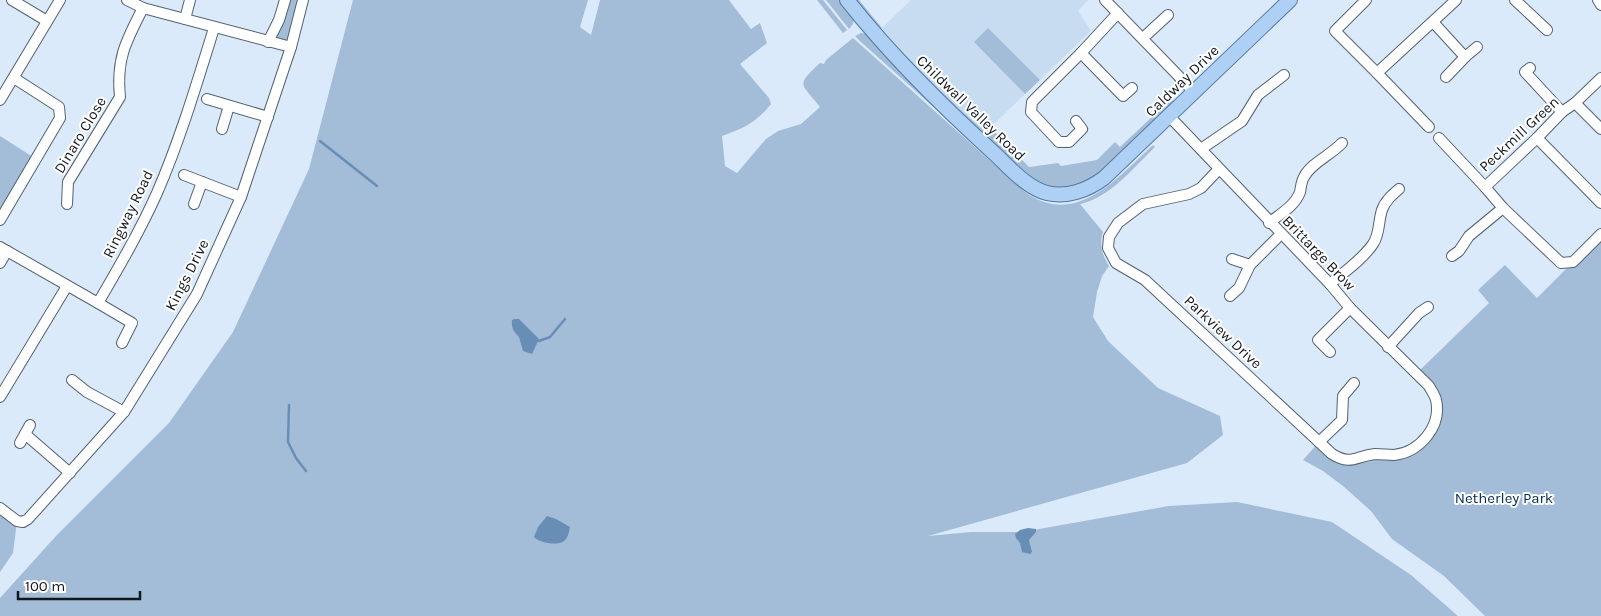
<svg xmlns="http://www.w3.org/2000/svg" width="1601" height="616" font-family="Karla,sans-serif">
<style>
.built{fill:#c7dcf1}
.green{fill:#a3bcd7}
.water{fill:#698eb6}
.lines{fill:none;stroke-linecap:round;stroke-linejoin:round}
.stream{stroke:#698eb6;stroke-width:2.5}
.minor-casing{stroke:#54616f;stroke-width:12}
.major-casing{stroke:#537aa3;stroke-width:16}
.minor{stroke:#fff;stroke-width:10}
.major{stroke:#add0f4;stroke-width:14}
.labels{text-anchor:middle;dominant-baseline:central;stroke-width:4;stroke-linejoin:round;paint-order:stroke}
.street-label{font-size:15px;fill:#11171c;stroke:#fff}
.park-label{font-size:15px;fill:#002a51;stroke:#fff}
</style>
<rect width="100%" height="100%" fill="#dbeafb"/>
<path class="built" d="M911,0H1088L1078,11L1091,31L997,121L984,132L932,83L881,29Z"/>
<g class="green">
<path d="M283,0H303L291,47L268,42Z"/>
<path d="M353,0H588L580,27L591,35L600,0H729L751,29L760,23L767,43L740,64L769,98L771,104C756,123 744,128 722,136L725,166L737,173L766,139L778,131L801,124L820,107C802,83 794,87 820,63L824,64L826,60L853,38L1025,192C1076,229 1118,177 1153,145L1155,147C1133,168 1111,197 1080,204L1103,232C1099,244 1102,255 1109,266L1102,276L1097,292L1093,317L1108,341L1158,388L1220,416L1223,435L1187,463L928,536L971,532H1022L1169,506L1237,502L1332,522L1411,575L1458,616H0V598L56,536L169,423L233,332L309,169Z"/>
<path d="M817,0H823L847,30L843,33Z"/>
<path d="M826,0H841L854,19L853,24L849,29Z"/>
<path d="M853,0H859L882,28L881,29C914,65 948,99 984,131L989,126L1029,167L1058,163L1061,166L1097,160L1115,142L1120,147L1171,99L1174,102L1101,172C1077,189 1058,193 1032,179L944,102Z"/>
<path d="M988,28L1040,80L1025,94L974,42Z"/>
<path d="M861,33L867,34L914,85L1058,200L1142,146L1146,148C1112,179 1073,225 1025,189L861,42L855,36Z"/>
<path d="M0,136L36,159L0,220Z"/>
<path d="M1601,234V616H1485L1444,576L1392,539L1371,511L1343,486L1323,471L1303,460L1319,442L1342,460L1377,454L1421,444L1437,415L1429,386L1420,370L1489,303L1478,290L1505,265L1537,298Z"/>
<path d="M0,506L17,521L13,553L0,572Z"/>
</g>
<g class="water">
<path d="M514,319H519L539,339L532,354L523,351L519,337C514,332 511,328 512,320Z"/>
<path d="M547,516L556,519L570,527C569,532 568,538 564,541C557,546 540,543 534,537L538,527Z"/>
<path d="M1028,528L1036,529V532L1029,540L1032,552L1030,554L1022,552L1020,543L1016,538L1015,534L1020,530Z"/>
</g>
<g class="lines">
<g class="stream">
<path d="M320,141L377,186"/>
<path d="M539,341L550,337L565,319"/>
<path d="M289,405L288,442L296,458L306,471"/>
</g>
<defs>
<g id="minor">
<path d="M12,0L47,21"/>
<path d="M127,0L143,8L291,47"/>
<path d="M1105,0L1194,92"/>
<path d="M1366,0L1335,31L1377,73L1456,0"/>
<path d="M1515,0L1547,30"/>
<path d="M1598,0L1601,5"/>
<path d="M185,19L190,0"/>
<path d="M1433,22L1465,57"/>
<path d="M1143,38L1168,15"/>
<path d="M268,42L279,20L285,0"/>
<path d="M1081,53L1123,96L1132,88"/>
<path d="M1530,68L1525,72L1562,112"/>
<path d="M1377,73L1429,127"/>
<path d="M1446,77L1465,57L1477,47"/>
<path d="M207,99L268,117"/>
<path d="M0,100L60,0"/>
<path d="M1575,103L1601,129"/>
<path d="M1169,116L1330,284L1350,308L1429,386C1431,390 1435,395 1436,400C1442,426 1420,452 1394,455C1388,455 1382,454 1375,454C1355,456 1352,466 1332,454L1145,280L1116,263L1108,248L1109,237L1118,223L1143,204L1189,194L1201,188L1219,169"/>
<path d="M1076,121L1082,129L1069,142H1059L1031,112L1032,102L1081,53L1118,13"/>
<path d="M222,129L229,106"/>
<path d="M1439,138L1485,187L1537,138L1562,112L1575,103L1601,78"/>
<path d="M1537,138L1601,203"/>
<path d="M1201,149L1242,121L1258,95L1284,75"/>
<path d="M184,175L241,197"/>
<path d="M1485,187L1503,208L1561,263L1573,262L1601,234"/>
<path d="M67,204L68,182L120,97C116,59 126,41 143,8"/>
<path d="M194,204L202,182"/>
<path d="M0,220L60,118L59,107L14,78"/>
<path d="M1269,223C1280,214 1295,206 1300,192C1301,188 1301,182 1304,177C1311,163 1331,155 1342,143"/>
<path d="M0,247L98,303C119,267 140,231 157,193C180,140 197,83 214,28"/>
<path d="M1452,256L1459,251L1469,236L1503,208"/>
<path d="M0,263L7,251"/>
<path d="M1250,265L1281,234"/>
<path d="M1330,284C1344,272 1362,260 1373,244C1380,234 1378,222 1382,210C1385,201 1392,195 1399,189"/>
<path d="M1230,296L1239,288L1250,265L1232,259"/>
<path d="M98,303L132,323L122,343"/>
<path d="M1388,347L1419,313L1428,307"/>
<path d="M1330,352L1318,340L1350,308"/>
<path d="M72,380L87,392L124,412"/>
<path d="M0,397L67,286"/>
<path d="M25,434L30,425"/>
<path d="M1319,442L1342,420L1343,396L1354,383"/>
<path d="M20,443L25,434L70,473"/>
<path d="M0,508L17,521L23,522L28,519L124,412L197,294L241,197L291,47L303,0"/>
</g>
<path id="major" d="M847,0C892,57 942,106 995,154C1010,168 1027,188 1047,193C1067,198 1088,190 1104,178L1290,0"/>
</defs>
<use href="#minor" class="minor-casing"/>
<use href="#major" class="major-casing"/>
<use href="#minor" class="minor"/>
<use href="#major" class="major"/>
</g>
<g class="labels">
<g class="street-label">
<text transform="translate(1182 81) rotate(-44)">Caldway Drive</text>
<text transform="translate(971 108) rotate(44)">Childwall Valley Road</text>
<text transform="translate(1519 134) rotate(-43)">Peckmill Green</text>
<text transform="translate(80 135) rotate(-59)">Dinaro Close</text>
<text transform="translate(128 214) rotate(-64)">Ringway Road</text>
<text transform="translate(1319 253) rotate(46)">Brittarge Brow</text>
<text transform="translate(187 275) rotate(-63)">Kings Drive</text>
<text transform="translate(1223 332) rotate(43)">Parkview Drive</text>
</g>
<g class="park-label">
<text x="1504" y="498">Netherley Park</text>
</g>
</g>
<path d="M18 591v8h122v-8" fill="none" stroke="#11171c" stroke-width="2.5"/>
<text x="25" y="591" font-size="15" fill="#11171c" stroke="#ffffff" stroke-width="4" paint-order="stroke">100 m</text>
</svg>
